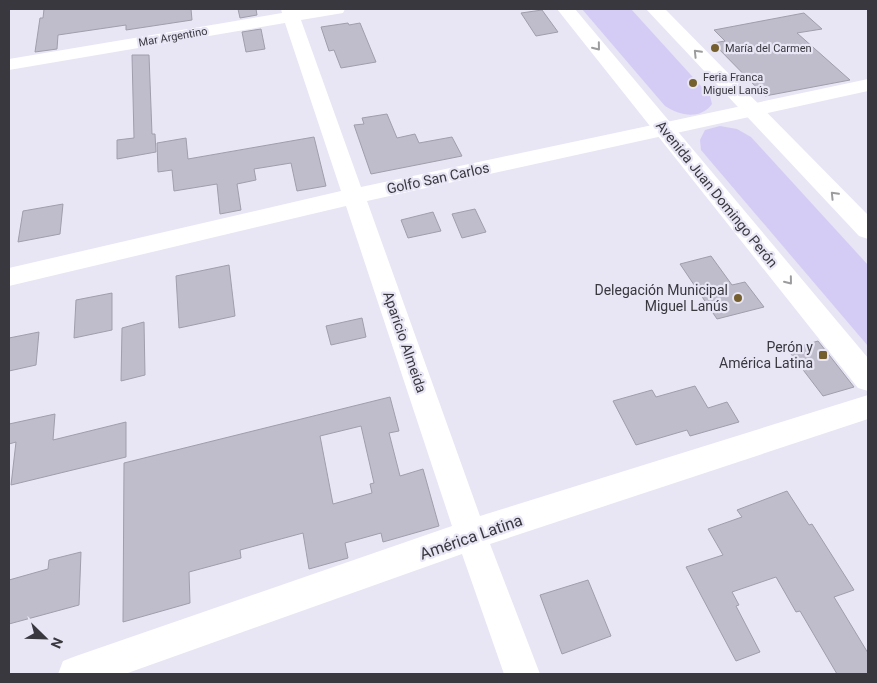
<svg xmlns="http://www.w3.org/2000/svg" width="877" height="683" font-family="Roboto,sans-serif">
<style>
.green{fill:#d5ccf5}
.building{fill:#bfbccc;stroke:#a09dac;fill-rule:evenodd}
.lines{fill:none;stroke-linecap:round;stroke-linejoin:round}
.street{fill:#fff;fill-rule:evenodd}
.secondary{fill:#fff;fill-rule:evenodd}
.oneway{stroke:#9c9c9e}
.poi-dot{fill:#755f2e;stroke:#e8e5f5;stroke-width:2}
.labels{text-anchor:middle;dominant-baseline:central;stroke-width:4.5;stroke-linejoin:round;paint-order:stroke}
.far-street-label{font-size:11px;fill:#39383e;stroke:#e8e5f5}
.far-poi-label{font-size:11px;fill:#39383e;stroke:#e8e5f5;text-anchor:start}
.street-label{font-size:14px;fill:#39383e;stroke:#e8e5f5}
.poi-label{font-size:14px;fill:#39383e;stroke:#e8e5f5;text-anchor:end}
.near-street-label{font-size:16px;fill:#39383e;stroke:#e8e5f5}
</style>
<rect width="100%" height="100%" fill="#e8e5f5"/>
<g class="green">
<path d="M582,9H631L710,96L712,104C700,120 680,116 665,106Z"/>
<path d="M720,126L737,129L751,137L868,265V346L701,150L700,140L705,130Z"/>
</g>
<g class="building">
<path d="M44,9H191L192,20L126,30V25L58,35L57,49L35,52L40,18H43Z"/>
<path d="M238,9H256L257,15L240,18Z"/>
<path d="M542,10L558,32L536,36L521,13Z"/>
<path d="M804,13L822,29L797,33L850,80L765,96L713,43L725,41L714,30Z"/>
<path d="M348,23L349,25L360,23L376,62L341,68L334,50L329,51L321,27Z"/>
<path d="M261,29L265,49L246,52L242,32Z"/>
<path d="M132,55H149L152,134H155L156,152L117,159V140L134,138Z"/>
<path d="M387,114L397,138L415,134L419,143L452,137L462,156L371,174L354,125L364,124L362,118Z"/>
<path d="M314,137L326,186L297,191L291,163L254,169L256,180L237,184L241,210L220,214L217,184L174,191L172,170L158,172L157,143L186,138L188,159Z"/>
<path d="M63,204L60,234L18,242L23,211Z"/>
<path d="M475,209L486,232L462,238L452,214Z"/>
<path d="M433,212L441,231L408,238L401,220Z"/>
<path d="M711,256L732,285L745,282L764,307L717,319L680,264Z"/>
<path d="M229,265L235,316L179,328L176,276Z"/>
<path d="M112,293V330L74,338L76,300Z"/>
<path d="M362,318L366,337L331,345L326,326Z"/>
<path d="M144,322L145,375L121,381L122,328Z"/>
<path d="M39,332L36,365L9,371V338Z"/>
<path d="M818,341L826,351L854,387L823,396L788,350Z"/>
<path d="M695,386L708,408L727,402L739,422L690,436L687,430L636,445L613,401L652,390L656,397Z"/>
<path d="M390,397L399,431L389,433L400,476L423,469L439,526L383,542L381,533L345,543L348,558L309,569L303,533L240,550L241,558L189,572L190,603L123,622L124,463ZM361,426L374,483L370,484L372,493L333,504L320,436Z"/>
<path d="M55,414L53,440L126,422V457L11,485L16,442L9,444V424Z"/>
<path d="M787,491L809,525L812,524L854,590L834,597L868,653V674H837L800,611L796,612L776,577L732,592L739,605L736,606L760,652L736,661L686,567L723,555L708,529L742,517L737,510Z"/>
<path d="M81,552L79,605L9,624V580L48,569L49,560Z"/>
<path d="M588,580L611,636L562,654L540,595Z"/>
</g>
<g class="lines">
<path class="street" d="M281,9H345L343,13L301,20L361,187L868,79V91L367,201L480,516L868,395V419L490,544L540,674H504L462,554L125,674H58L63,661L76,656L452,526L346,206L9,286V268L341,191L285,23L9,70V59L282,13Z"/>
<g class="secondary">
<path d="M557,9H575L868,358V391L858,388Z"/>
<path d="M646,9H665L868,215V239L859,236Z"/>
</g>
</g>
<defs><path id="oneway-chevron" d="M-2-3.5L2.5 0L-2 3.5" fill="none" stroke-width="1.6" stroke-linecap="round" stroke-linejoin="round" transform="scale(1.25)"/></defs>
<g class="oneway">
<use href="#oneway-chevron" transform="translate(597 47) rotate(51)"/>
<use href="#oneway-chevron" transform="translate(697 53) rotate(-134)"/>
<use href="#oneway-chevron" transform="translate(834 195) rotate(-134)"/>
<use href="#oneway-chevron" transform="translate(789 281) rotate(51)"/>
</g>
<g class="poi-dot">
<circle cx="715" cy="48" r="5"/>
<circle cx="693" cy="83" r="5"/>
<circle cx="738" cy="298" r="5"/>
<rect x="818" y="350" width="10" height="10" rx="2.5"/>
</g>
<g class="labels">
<g class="far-street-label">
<text transform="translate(173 37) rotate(-10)">Mar Argentino</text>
</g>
<g class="far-poi-label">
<text x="725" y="48">María del Carmen</text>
<text x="703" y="77">Feria Franca<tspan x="703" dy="13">Miguel Lanús</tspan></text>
</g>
<g class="street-label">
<text transform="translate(438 178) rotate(-12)">Golfo San Carlos</text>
<text transform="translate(717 194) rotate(51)">Avenida Juan Domingo Perón</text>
<text transform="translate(405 342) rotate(71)">Aparicio Almeida</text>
</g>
<g class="poi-label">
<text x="728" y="290">Delegación Municipal<tspan x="728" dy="16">Miguel Lanús</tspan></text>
<text x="813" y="347">Perón y<tspan x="813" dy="16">América Latina</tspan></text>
</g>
<g class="near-street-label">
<text transform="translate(471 537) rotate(-19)">América Latina</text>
</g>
</g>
<rect width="877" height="683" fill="none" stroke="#39383e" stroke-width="20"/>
<g transform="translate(45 638) rotate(113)" stroke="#e8e5f5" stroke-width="4" paint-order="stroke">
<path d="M0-4L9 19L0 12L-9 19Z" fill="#39383e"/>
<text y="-8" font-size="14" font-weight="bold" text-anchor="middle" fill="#39383e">N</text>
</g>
</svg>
